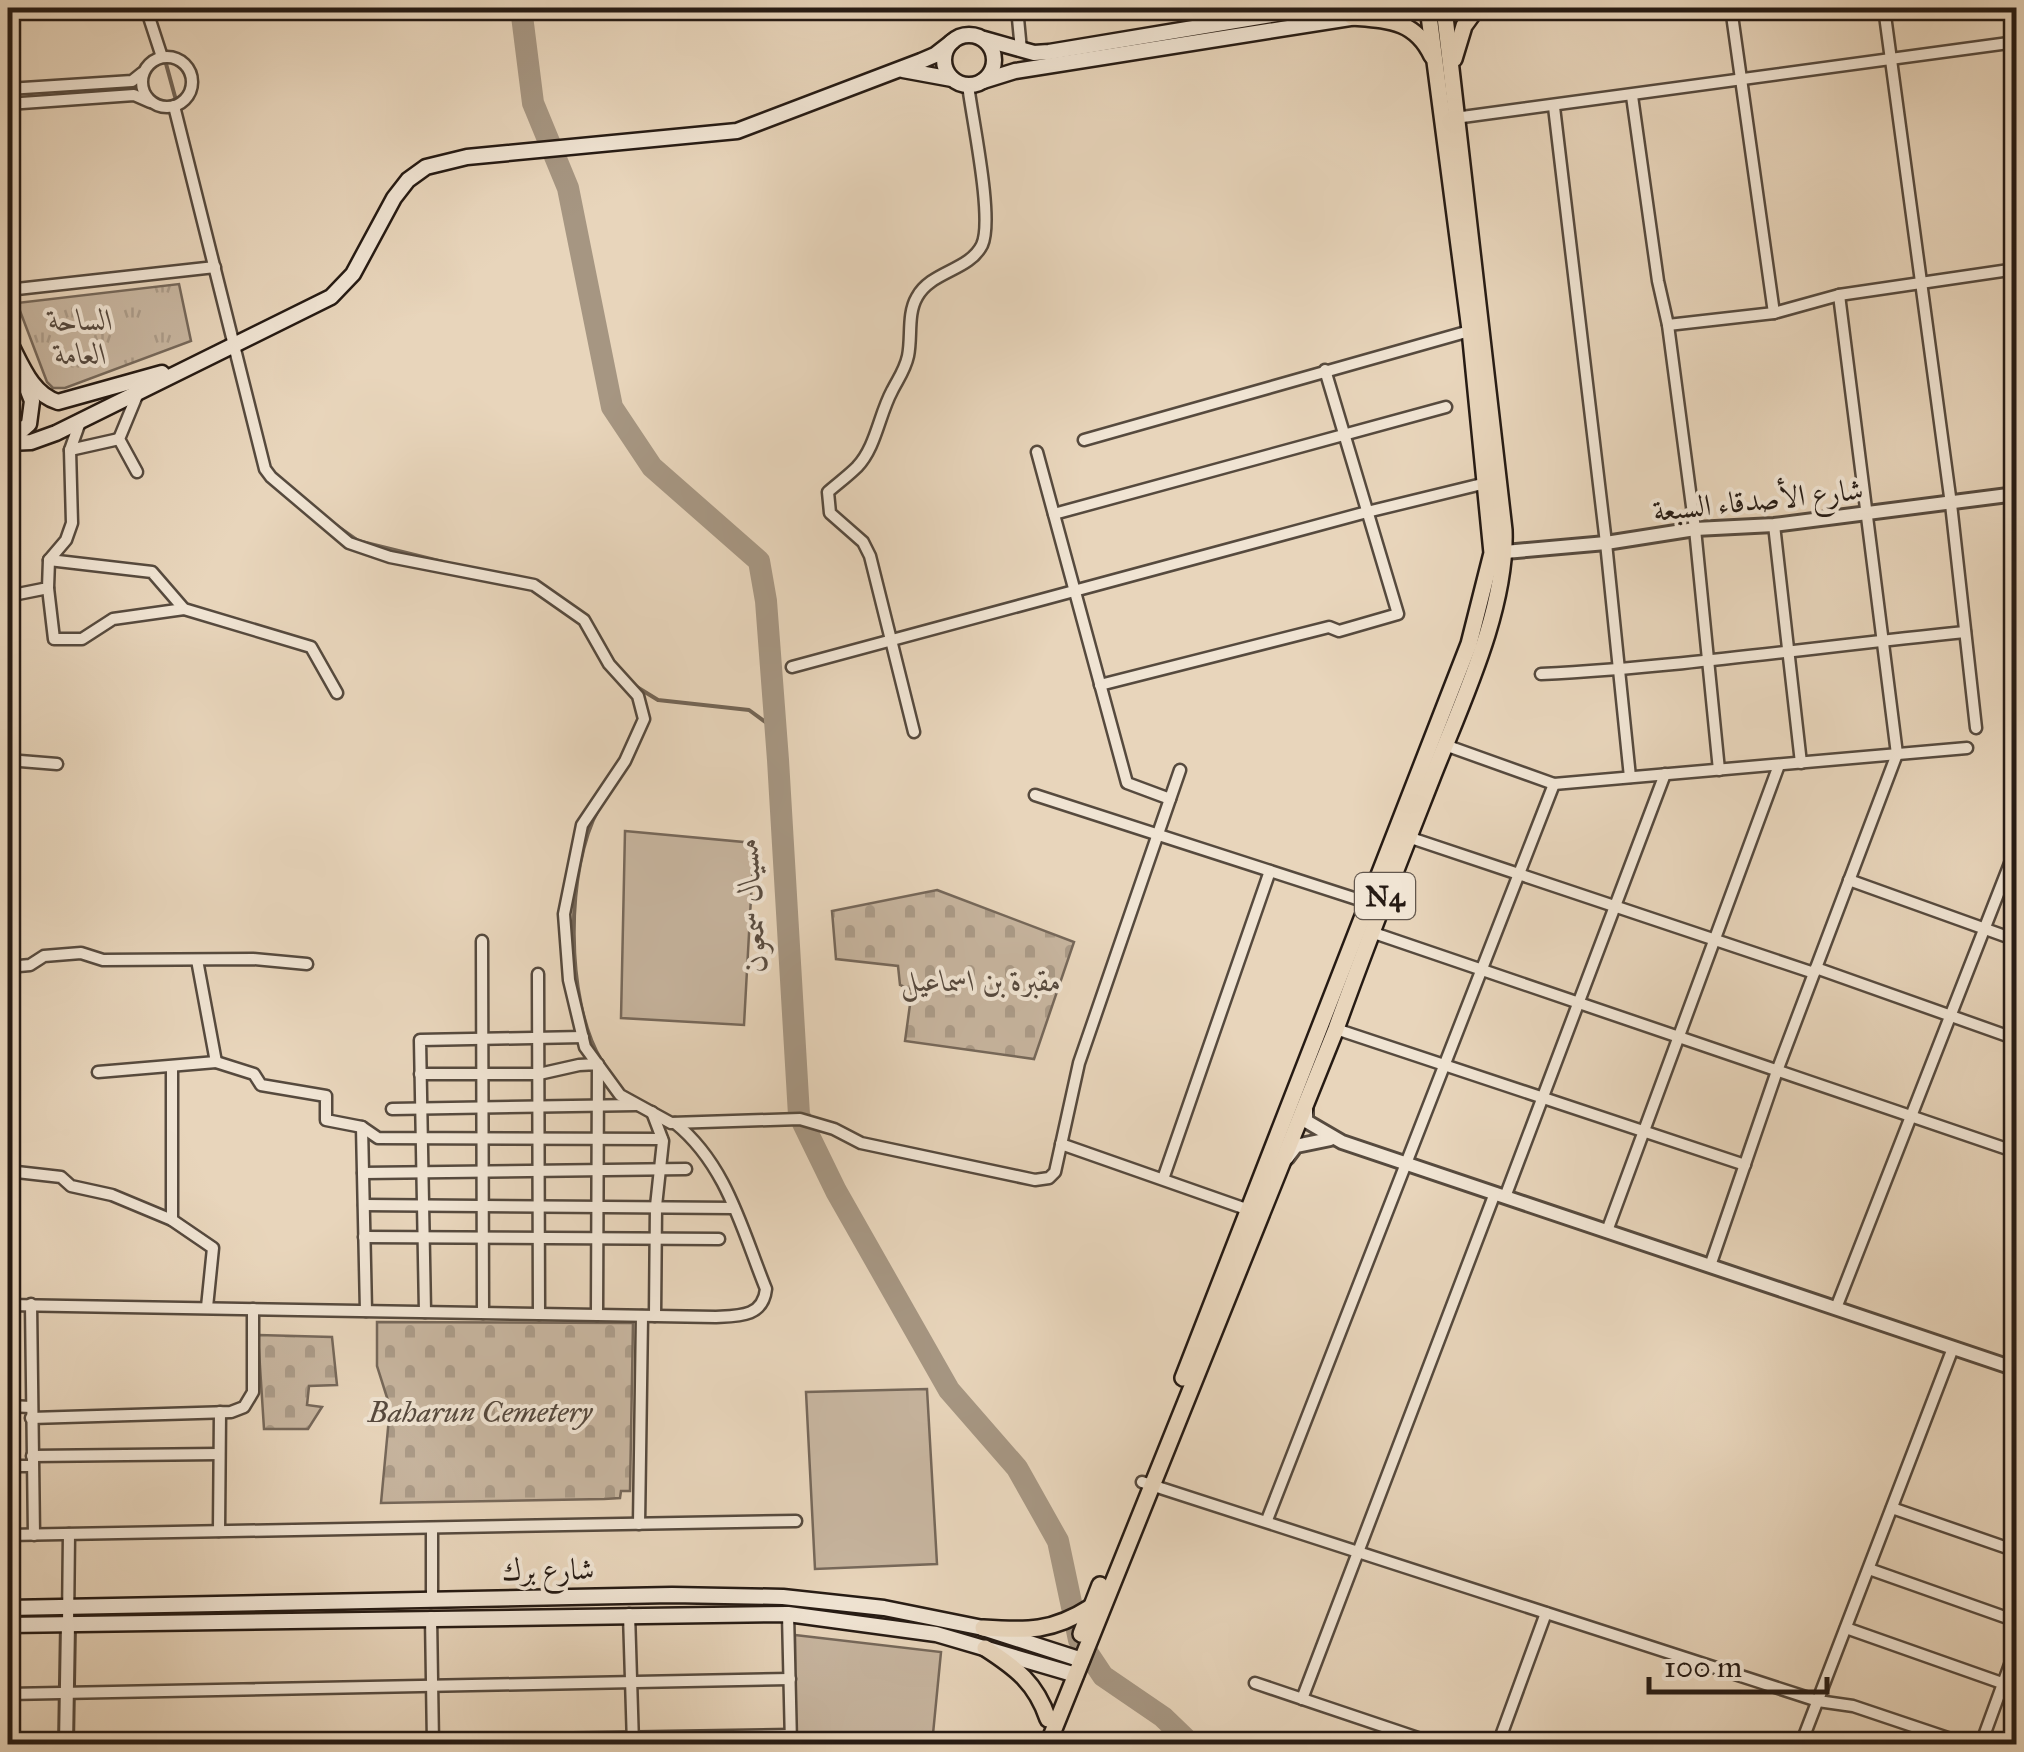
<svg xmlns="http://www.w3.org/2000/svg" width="2024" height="1752" font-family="'IM FELL Great Primer',Amiri,serif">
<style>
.cemetery{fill:url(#cemetery-stones);stroke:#76685a;stroke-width:2.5}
.park{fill:url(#park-tufts);stroke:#76685a;stroke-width:2.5}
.pitch{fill:#c7b59f;stroke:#76685a;stroke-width:2.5}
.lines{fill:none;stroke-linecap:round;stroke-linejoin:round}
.stream{stroke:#736556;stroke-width:4}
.river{stroke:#a69682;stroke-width:22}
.minor-casing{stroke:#564a3e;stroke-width:15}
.tertiary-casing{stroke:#564a3e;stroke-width:18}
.secondary-casing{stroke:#261b14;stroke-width:19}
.trunk-casing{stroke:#261b14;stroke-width:20}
.minor{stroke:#f0e4d3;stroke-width:10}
.tertiary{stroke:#f0e4d3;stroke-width:12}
.secondary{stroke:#f0e4d3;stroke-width:14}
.trunk{stroke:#e8d5bb;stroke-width:15}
.labels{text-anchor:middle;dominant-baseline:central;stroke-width:8;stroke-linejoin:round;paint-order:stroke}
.shield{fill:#f0e4d3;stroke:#63574d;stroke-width:2.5}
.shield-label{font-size:28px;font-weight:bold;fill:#261b14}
.park-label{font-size:30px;font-style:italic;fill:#56493e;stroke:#f0e4d3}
.street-label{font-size:30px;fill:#261b14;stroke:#f0e4d3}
.water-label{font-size:32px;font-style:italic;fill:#594c40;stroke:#f0e4d3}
</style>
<defs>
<pattern id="cemetery-stones" width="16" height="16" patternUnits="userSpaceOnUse" patternTransform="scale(2.5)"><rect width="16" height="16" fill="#c7b59f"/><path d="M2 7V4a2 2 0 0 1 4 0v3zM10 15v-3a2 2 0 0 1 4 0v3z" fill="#ab9b88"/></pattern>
<pattern id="park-tufts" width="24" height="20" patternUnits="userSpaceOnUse" patternTransform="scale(2.5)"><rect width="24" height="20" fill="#c7b59f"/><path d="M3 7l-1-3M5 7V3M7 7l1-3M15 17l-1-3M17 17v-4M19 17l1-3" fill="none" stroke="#ab9b88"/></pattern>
</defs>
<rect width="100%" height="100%" fill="#e8d5bb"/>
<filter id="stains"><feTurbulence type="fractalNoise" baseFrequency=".002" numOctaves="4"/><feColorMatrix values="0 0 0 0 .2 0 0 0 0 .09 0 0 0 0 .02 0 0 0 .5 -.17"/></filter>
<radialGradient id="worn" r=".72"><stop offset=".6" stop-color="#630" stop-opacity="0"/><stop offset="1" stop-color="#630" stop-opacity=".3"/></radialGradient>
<g class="cemetery">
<path d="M937,890L1074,942L1034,1059L905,1041L912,990L900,985L898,966L836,959L832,911Z"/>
<path d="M377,1322L633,1323L630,1491H621L620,1498L604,1499L381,1503L390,1407L377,1366Z"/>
<path d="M258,1335L332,1337L337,1385L309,1386L307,1405L322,1407L308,1429H264Z"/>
</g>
<path class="park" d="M179,284L191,341L65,388H53L47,382L17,303Z"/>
<g class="pitch">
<path d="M625,831L754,843L744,1025L621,1018Z"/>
<path d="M927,1389L937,1564L815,1569L806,1392Z"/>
<path d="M795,1635L941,1652L932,1744H795Z"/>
</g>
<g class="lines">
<g class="stream">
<path d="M165,60L177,104"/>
<path d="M331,522L358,541L443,562"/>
<path d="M632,684L658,700L749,710L775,729"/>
<path d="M599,808C565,868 565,1001 601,1060"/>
</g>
<path class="river" d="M521,8L533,103L568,188L612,407L652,467L759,561L766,601L778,760L799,1115L836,1191L949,1390L1017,1468L1058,1541L1079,1640L1103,1676L1163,1717L1191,1744"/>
<defs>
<g id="minor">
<path d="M146,8L162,57"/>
<path d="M1017,8L1021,50"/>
<path d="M1731,8L1774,313"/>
<path d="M1884,8L1951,504L1976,728"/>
<circle cx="167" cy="82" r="25"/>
<path d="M8,89L132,81L142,73"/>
<path d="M1632,96L1658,281L1668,325L1695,529L1719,770"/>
<path d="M8,104L134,95L150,102"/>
<path d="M174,106L265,469L271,477L349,543L390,557L534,585L584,620L609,664L638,696L644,719L625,761L582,825L564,914L569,980L585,1047L620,1095L671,1123L800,1119L834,1129L861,1143L1035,1180L1049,1178L1055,1172L1079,1063L1180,770"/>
<path d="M1554,107L1606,543L1630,777"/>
<path d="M1455,118L2016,42"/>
<path d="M8,290L215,267"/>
<path d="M1668,325L1774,313L1839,295L2016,269"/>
<path d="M1084,440L1473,330"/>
<path d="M70,450L119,439"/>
<path d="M1037,452L1127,783L1170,799"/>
<path d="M137,472L119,439L138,393"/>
<path d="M1054,514L1446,407"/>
<path d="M1774,525L1801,763"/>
<path d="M49,560L152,572L184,609L311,647L337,693"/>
<path d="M48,588L54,639H82L113,619L184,609"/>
<path d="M8,596L48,588L49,560L66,540L72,523L70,450L80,422"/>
<path d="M792,667L1367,512L1486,483"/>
<path d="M1541,674C1683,667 1823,646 1965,632"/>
<path d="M1100,685L1329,627L1339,631L1398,614L1325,370"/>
<path d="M914,732L870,556L863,542L830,513L828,492C837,484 848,476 857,467C876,447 879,415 892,391C898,379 905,370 908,356C912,337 907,314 917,297C931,271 969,271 982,245C994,219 972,118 968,85"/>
<path d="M1445,745L1554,784L1967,748"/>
<path d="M8,760L57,764"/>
<path d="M1035,795L1366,902"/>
<path d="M1408,837L1814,973"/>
<path d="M1849,880L2016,940"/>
<path d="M1371,932L2016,1152"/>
<path d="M482,941L483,1313"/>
<path d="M8,967L30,965L44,956L81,953L103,960L253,959L307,964"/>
<path d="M1816,968L2016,1039"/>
<path d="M538,974L539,1314"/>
<path d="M1336,1029L1745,1165"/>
<path d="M216,1062L254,1074L261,1085L326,1096V1120L362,1127L378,1138L662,1139"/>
<path d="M172,1067V1220L213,1248L207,1307"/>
<path d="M98,1072L216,1062L197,960"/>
<path d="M420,1074H539L579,1065L598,1064L597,1315"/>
<path d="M392,1109L636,1105"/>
<path d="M652,1112L663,1141L656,1206L655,1316"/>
<path d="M362,1127L366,1311"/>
<path d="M1061,1144L1249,1210"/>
<path d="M8,1171L61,1177L71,1186L112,1195L172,1220"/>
<path d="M363,1173L686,1169"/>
<path d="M1163,1179L1270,871"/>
<path d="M1505,1197L1665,774"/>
<path d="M364,1205L734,1208"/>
<path d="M1607,1231L1779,765"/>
<path d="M364,1237L719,1239"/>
<path d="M1710,1266L1777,1071L1897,754L1839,295"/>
<path d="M31,1304L34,1535"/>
<path d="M8,1305L716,1317C739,1316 763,1317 766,1289C742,1230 727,1165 675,1123"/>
<path d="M1836,1308L2016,848"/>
<path d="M425,1312L420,1040L583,1037"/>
<path d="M8,1406L31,1407"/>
<path d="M31,1418L231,1412L244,1407L253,1392V1309"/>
<path d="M32,1456L219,1454"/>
<path d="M8,1466H32"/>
<path d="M1142,1482L1818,1701L1853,1706L1966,1744"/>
<path d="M1892,1508L2016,1551"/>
<path d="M1267,1520L1554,784"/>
<path d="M639,1524L642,1316"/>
<path d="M219,1531L220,1412"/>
<path d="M8,1535L796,1521"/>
<path d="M1869,1569L2016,1621"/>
<path d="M432,1600V1528"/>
<path d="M629,1614L633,1744"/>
<path d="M788,1614L791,1744"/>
<path d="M431,1617L433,1744"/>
<path d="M68,1624L69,1534"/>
<path d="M1846,1628L2016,1688"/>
<path d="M1255,1683L1436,1744"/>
<path d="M8,1694L790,1679"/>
<path d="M1302,1699L1495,1193"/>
<path d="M232,1744L791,1735"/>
<path d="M1498,1744L1546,1613"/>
<path d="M1801,1744L1953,1348"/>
<path d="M1981,1744L2016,1648"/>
</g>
<g id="tertiary">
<path d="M1505,552L1606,543L1695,529L1774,525L2016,494"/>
<path d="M1306,1107V1121L1342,1142L2016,1369"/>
<path d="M1287,1158L1296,1146L1330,1139"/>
<path d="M66,1744L68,1624"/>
</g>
<g id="secondary">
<circle cx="969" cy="60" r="25"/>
<path d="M984,39L1034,53L1049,52L1313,8"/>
<path d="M903,70L952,79"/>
<path d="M983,81L1015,71L1414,8"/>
<path d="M8,339C21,363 31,394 58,402L162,373"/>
<path d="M8,435L21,431L29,424L32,401L24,381"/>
<path d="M8,443L31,442L56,433L331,297L353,274L394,198L408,180L426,167L467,157L737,131L921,61L935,55L953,41"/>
<path d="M8,1608L672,1595L783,1597L884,1608L983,1628L1082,1660"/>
<path d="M8,1625L788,1614L936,1634L1076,1675"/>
</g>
<g id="trunk">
<path d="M1352,17C1388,20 1415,20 1432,56"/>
<path d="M1454,59L1464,26L1477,8"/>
<path d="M1183,1378L1469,644L1492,553L1470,330L1428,8"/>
<path d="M983,1628C1027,1631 1052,1632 1091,1607"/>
<path d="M1081,1634L1100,1585"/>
<path d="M985,1648C1016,1668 1036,1683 1048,1719"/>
<path d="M1048,1744L1336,1029C1366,945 1399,862 1432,778C1461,704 1507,610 1504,530L1444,8"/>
</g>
</defs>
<use href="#minor" class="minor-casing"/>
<use href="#tertiary" class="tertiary-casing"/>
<use href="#secondary" class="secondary-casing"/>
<use href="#trunk" class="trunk-casing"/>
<use href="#minor" class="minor"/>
<use href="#tertiary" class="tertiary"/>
<use href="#secondary" class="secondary"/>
<use href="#trunk" class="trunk"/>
</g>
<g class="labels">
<rect class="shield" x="1355" y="873" width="60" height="46" rx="8"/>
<g class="shield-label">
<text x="1385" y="896">N4</text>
</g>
<g class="park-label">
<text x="81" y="320">الساحة<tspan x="81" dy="34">العامة</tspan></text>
<text x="981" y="981">مقبرة بن اسماعيل</text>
<text x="480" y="1412">Baharun Cemetery</text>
</g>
<g class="street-label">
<text transform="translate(1758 500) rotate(-6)">شارع الأصدقاء السبعة</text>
<text transform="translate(548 1570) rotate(-1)">شارع برك</text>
</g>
<g class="water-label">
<text transform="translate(751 905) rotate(-94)">مسيال سمعون</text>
</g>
</g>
<rect width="2024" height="1752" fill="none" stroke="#e8d5bb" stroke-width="40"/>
<rect x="10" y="10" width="2004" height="1732" fill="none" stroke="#261b14" stroke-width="5"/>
<rect x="20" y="20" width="1984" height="1712" fill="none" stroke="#261b14" stroke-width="2.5"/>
<path d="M1649 1677v15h178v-15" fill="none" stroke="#261b14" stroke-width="5"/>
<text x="1664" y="1677" font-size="30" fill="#261b14" stroke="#f0e4d3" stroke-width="8" paint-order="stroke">100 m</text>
<rect width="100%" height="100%" filter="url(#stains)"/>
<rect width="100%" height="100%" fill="url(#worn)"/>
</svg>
